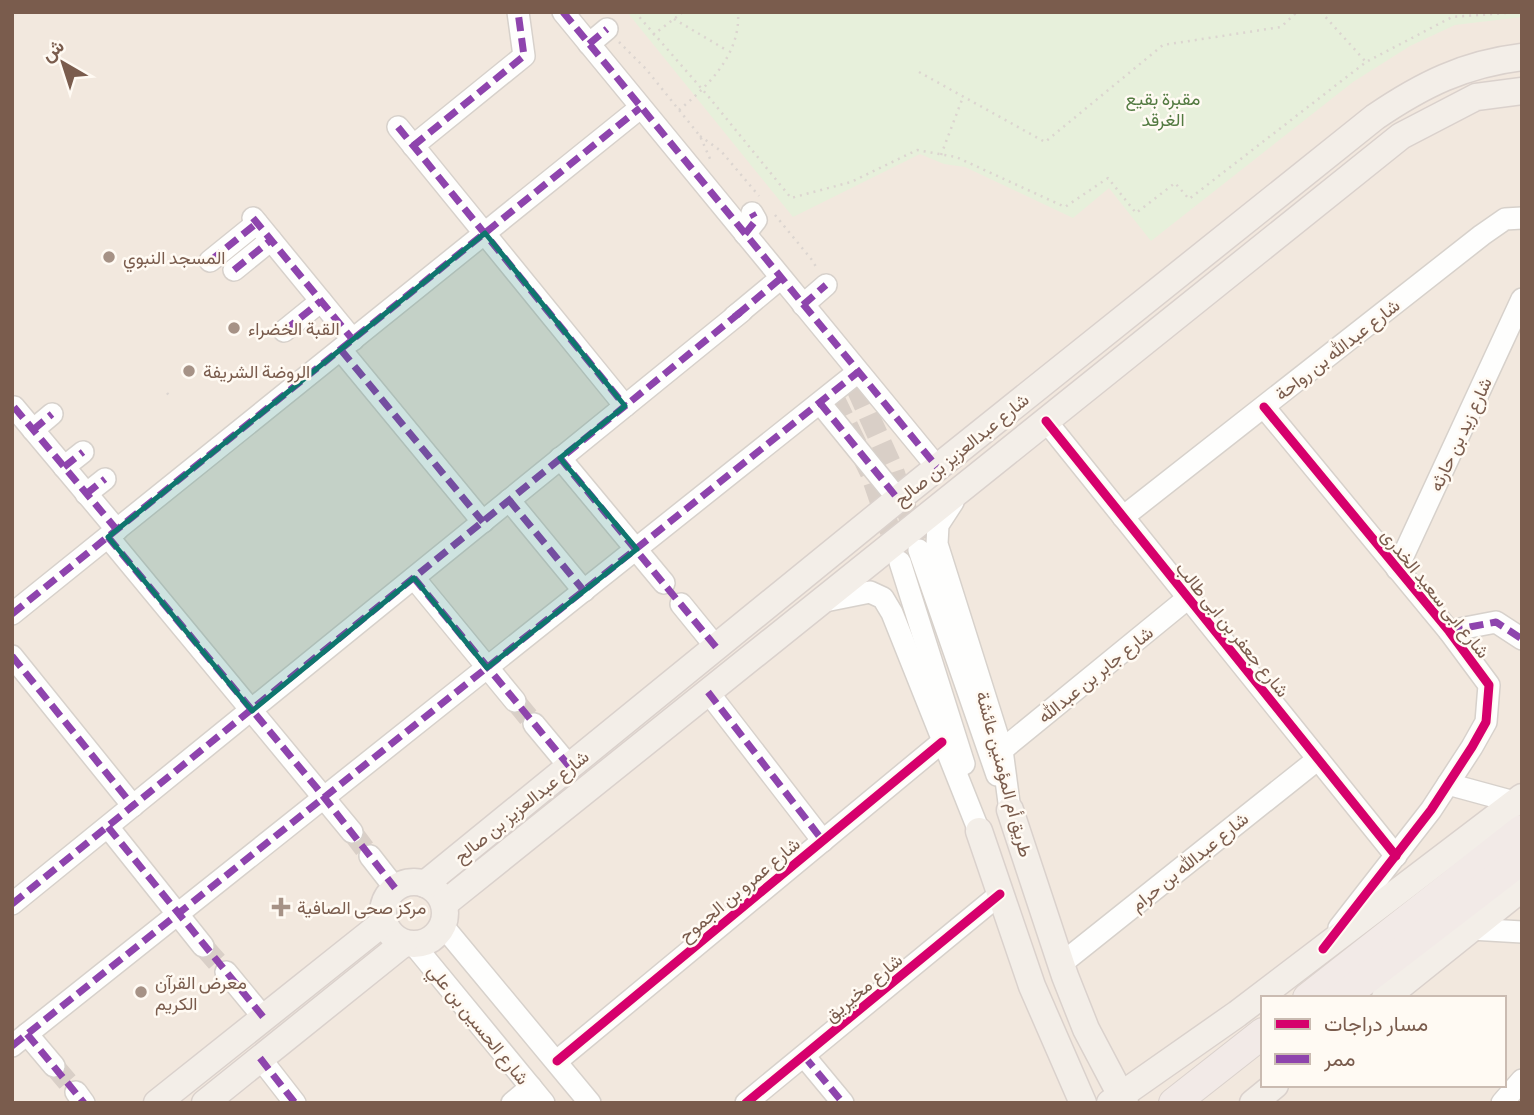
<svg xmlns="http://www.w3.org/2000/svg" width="1534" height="1115" font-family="Commissioner,Vazirmatn,sans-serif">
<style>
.residential{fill:#f2e8de;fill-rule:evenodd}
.green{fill:#e7f0db}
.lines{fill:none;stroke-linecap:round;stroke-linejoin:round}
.minor-tunnel{stroke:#d9cfc7;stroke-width:21;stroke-dasharray:21 10;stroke-linecap:butt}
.minor-casing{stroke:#d7d1cb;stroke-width:24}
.major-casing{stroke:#dad1cc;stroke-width:29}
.highway-casing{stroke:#dad1cc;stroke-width:32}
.path{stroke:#dcd5d0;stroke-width:2.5;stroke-dasharray:2 5;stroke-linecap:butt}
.minor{stroke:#fefefd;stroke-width:21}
.major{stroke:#f3eee8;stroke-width:26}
.highway{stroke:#f2eae7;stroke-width:30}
.quiet{stroke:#8e44ad;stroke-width:7;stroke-dasharray:14 7;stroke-linecap:butt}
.cycleway-casing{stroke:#fffaf3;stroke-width:13}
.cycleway{stroke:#d6006c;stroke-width:9}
.marked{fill:#0f766e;fill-opacity:0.2;stroke:#0f766e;stroke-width:5;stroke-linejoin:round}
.poi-dot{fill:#a69286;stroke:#fffaf3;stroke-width:2.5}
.labels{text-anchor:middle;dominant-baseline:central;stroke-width:5;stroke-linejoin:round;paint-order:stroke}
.park-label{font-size:18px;fill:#537a41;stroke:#fffaf3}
.poi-label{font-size:18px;fill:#7a5c4d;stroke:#fffaf3;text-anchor:start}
.street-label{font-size:18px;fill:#7a5c4d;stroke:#fffaf3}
</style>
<rect width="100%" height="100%" fill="#f9f5f0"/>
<path class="residential" d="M12,12H1522V1103H12ZM1263,998H1504V1085H1263Z"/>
<path class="green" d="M627,12H1522V17L1455,25L1410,46L1353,82L1151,241L1109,188L1073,218L965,167L944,164L920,154L793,217Z"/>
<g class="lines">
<g class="minor-tunnel">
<path d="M856,387L893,469L917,541"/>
<path d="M834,398L871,474L898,554"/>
<path d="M515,701L534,724"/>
<path d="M352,832L370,856"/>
<path d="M203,946L226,972"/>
<path d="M54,1066L76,1092"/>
</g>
<defs>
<g id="minor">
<path d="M563,12L937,467"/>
<path d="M589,44L607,29"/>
<path d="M398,127L625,406"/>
<path d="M413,146L524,56L518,12"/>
<path d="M253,218L353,340"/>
<path d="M745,234L756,220L752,213"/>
<path d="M210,261L257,223"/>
<path d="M234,270L271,240"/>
<path d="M803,305L826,285"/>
<path d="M734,317L781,278"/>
<path d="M284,331L321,301"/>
<path d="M341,350L483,522"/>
<path d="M820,403L898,499"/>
<path d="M14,407L117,530"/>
<path d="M1264,407L1449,631L1489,685L1486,722L1472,747L1431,810L1339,928"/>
<path d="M1046,421L1396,856"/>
<path d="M33,430L52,414"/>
<path d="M560,458L664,583"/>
<path d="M64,467L83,452"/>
<path d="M86,494L105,479"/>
<path d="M509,500L584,591"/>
<path d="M953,502L938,525L937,544L1002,750L1010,810"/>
<path d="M1123,517L1482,235L1505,219L1522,218"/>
<path d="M108,537L352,832"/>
<path d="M919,550L997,775"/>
<path d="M900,562L964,764"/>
<path d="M1397,569L1522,299"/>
<path d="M414,578L515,701"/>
<path d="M825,601L870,592L883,598L892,613L979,831"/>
<path d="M681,604L716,647"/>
<path d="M12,614L640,108"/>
<path d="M1449,631L1496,622L1522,639"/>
<path d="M12,656L133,806"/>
<path d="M708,692L823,841"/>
<path d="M534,724L569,766"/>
<path d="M1002,750L1188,598"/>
<path d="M1448,784L1514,802"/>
<path d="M108,827L203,946"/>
<path d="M370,856L395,888"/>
<path d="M12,904L742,311L734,317"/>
<path d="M443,926L590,1103"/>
<path d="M1471,929L1522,932"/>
<path d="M414,945L544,1103"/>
<path d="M1061,964L1318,759"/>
<path d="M226,972L264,1018"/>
<path d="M27,1034L54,1066"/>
<path d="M12,1046L858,372"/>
<path d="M804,1056L843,1103"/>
<path d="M260,1058L295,1103"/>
<path d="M557,1061L942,742"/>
<path d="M76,1092L84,1103"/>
<path d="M512,1103L531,1087"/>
<path d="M746,1103L1000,894"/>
<path d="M1502,1103L1522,1080"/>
</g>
<g id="major">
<path d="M1010,810L1065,976L1086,1029L1125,1103"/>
<path d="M979,831L1032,986L1083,1103"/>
<circle cx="414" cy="913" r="31"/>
<path d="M425,884L898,499L1375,117C1422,85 1464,64 1522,57"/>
<path d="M444,904L1401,136L1476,97L1522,91"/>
<path d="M1385,998L1522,888"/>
<path d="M157,1103L384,922"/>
<path d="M205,1103L404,943"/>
<path d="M1110,1103L1237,1014L1522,797"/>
<path d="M1253,1103L1275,1085"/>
</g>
<g id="highway">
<path d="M1308,998L1522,830"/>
<path d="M1341,998L1522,859"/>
<path d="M1174,1103L1263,1033"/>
</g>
</defs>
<use href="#minor" class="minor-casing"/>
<use href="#major" class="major-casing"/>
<use href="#highway" class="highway-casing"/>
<g class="path">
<path d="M635,12L708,96L791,198L851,182L917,150L956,157L1065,207L1108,178L1136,213L1175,183L1189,199L1366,62L1452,17L1519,12"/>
<path d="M1321,12L1366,62"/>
<path d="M674,19L728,51"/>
<path d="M653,35L683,12"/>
<path d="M619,42L646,69L700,136L711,161"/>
<path d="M919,72L1045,142L1163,45L1281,27L1297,12"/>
<path d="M679,110C708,86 741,54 738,12"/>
<path d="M700,136L721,151L759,196"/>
<path d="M941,155L963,97"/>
<path d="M775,215L812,260L818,270"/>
<path d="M167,393L171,398"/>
</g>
<use href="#minor" class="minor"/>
<use href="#major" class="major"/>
<use href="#highway" class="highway"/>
<g class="quiet">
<path d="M563,12L937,467"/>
<path d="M589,44L607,29"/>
<path d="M398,127L625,406"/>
<path d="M413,146L524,56L518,12"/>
<path d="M253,218L353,340"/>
<path d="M745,234L756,220L752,213"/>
<path d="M210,261L257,223"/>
<path d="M234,270L271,240"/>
<path d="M803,305L826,285"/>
<path d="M737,315L781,278"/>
<path d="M284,331L321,301"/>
<path d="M341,350L483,522"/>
<path d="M820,403L898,499"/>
<path d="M14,407L117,530"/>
<path d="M33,430L52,414"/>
<path d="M560,458L716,647"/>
<path d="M64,467L83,452"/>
<path d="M86,494L105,479"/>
<path d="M509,500L584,591"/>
<path d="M108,537L316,787L395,888"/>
<path d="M414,578L569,766"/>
<path d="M12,614L640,108"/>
<path d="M1449,631L1496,622L1522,639"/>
<path d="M12,656L133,806"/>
<path d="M708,692L823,841"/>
<path d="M108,827L264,1018"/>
<path d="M12,904L742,311L734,317"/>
<path d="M27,1034L84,1103"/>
<path d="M12,1046L858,372"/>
<path d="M804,1056L843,1103"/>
<path d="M260,1058L295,1103"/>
</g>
<defs>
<g id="cycleway">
<path d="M1264,407L1449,631L1489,685L1486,722L1472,747L1431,810L1323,949"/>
<path d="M1046,421L1396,856"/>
<path d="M557,1061L942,742"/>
<path d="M746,1103L1000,894"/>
</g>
</defs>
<use href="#cycleway" class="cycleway-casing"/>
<use href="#cycleway" class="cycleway"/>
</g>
<path class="marked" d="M485,233L625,406L560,458L637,549L487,668L414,578L252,711L108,537Z"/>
<g class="poi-dot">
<circle cx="109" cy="257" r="7"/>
<circle cx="234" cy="328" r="7"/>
<circle cx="189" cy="371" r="7"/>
<path d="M277.5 896.5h7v7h7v7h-7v7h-7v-7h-7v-7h7z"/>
<circle cx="141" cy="992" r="7"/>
</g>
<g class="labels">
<g class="park-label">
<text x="1163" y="98">مقبرة بقيع<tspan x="1163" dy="21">الغرقد</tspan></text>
</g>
<g class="poi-label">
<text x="123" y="257">المسجد النبوي</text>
<text x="248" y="328">القبة الخضراء</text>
<text x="203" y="371">الروضة الشريفة</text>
<text x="297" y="907">مركز صحى الصافية</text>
<text x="155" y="982">معرض القرآن<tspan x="155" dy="21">الكريم</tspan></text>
</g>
<g class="street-label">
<text transform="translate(1337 349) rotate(-38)">شارع عبدالله بن رواحة</text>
<text transform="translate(1460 434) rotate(-65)">شارع زيد بن حارثه</text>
<text transform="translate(961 449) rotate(-39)">شارع عبدالعزيز بن صالح</text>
<text transform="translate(1436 593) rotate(51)">شارع ابى سعيد الخدرى</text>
<text transform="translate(1233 629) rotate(51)">شارع جعفر بن ابى طالب</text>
<text transform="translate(1095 674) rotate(-39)">شارع جابر بن عبدالله</text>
<text transform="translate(1005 774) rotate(75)">طريق أم المؤمنين عائشة</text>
<text transform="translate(521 806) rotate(-39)">شارع عبدالعزيز بن صالح</text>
<text transform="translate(1189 861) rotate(-39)">شارع عبدالله بن حرام</text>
<text transform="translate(739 889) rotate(-40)">شارع عمرو بن الجموح</text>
<text transform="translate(863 987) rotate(-40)">شارع مخيريق</text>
<text transform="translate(479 1024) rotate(51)">شارع الحسين بن علي</text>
</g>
</g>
<rect width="1534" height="1115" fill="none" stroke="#7a5c4d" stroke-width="28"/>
<rect x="1261" y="996" width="245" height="91" fill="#fffaf3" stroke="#cabbb1" stroke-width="2"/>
<rect x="1275" y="1019" width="35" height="10" fill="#d6006c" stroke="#cabbb1" stroke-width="2"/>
<text x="1324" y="1031" font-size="21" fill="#7a5c4d">مسار دراجات</text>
<rect x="1275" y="1054" width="35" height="10" fill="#8e44ad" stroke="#cabbb1" stroke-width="2"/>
<text x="1324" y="1066" font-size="21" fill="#7a5c4d">ممر</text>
<g transform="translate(63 63) rotate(321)" stroke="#fffaf3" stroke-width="5" paint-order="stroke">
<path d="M0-5L12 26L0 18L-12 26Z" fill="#7a5c4d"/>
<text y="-10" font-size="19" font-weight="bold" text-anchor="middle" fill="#7a5c4d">ش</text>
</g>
</svg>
